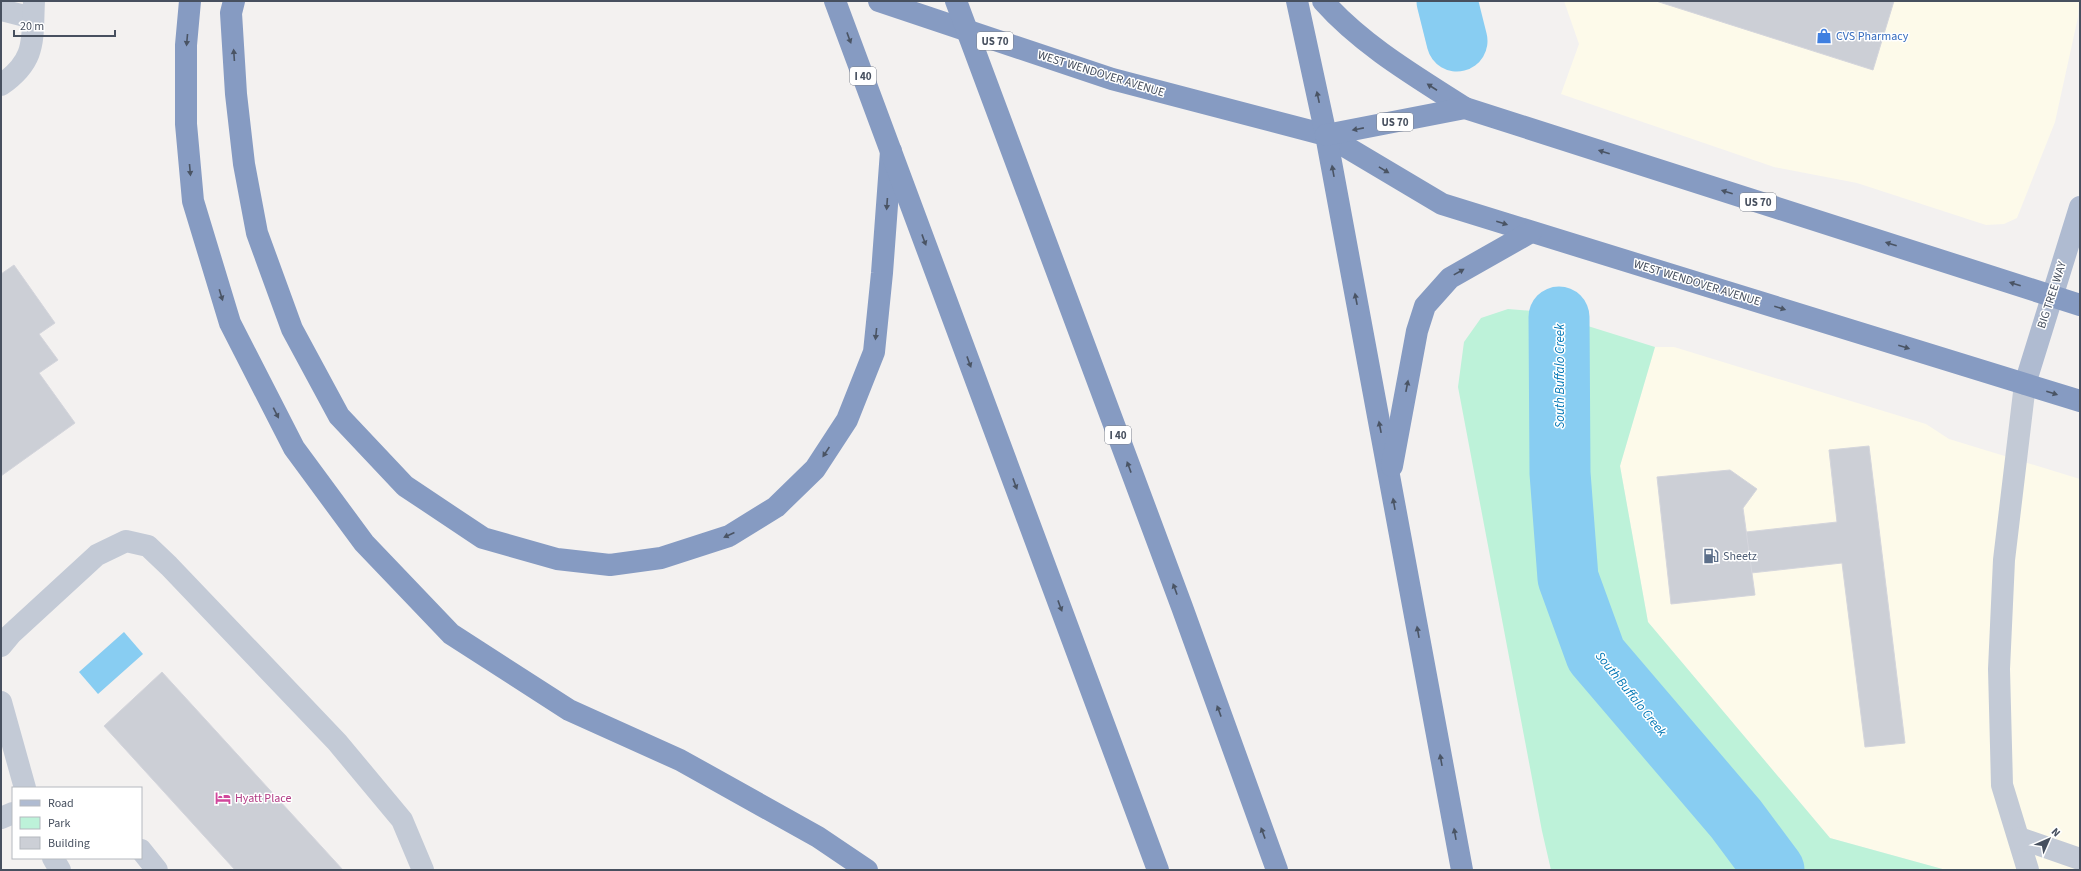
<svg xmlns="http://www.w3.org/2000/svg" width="2081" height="871" font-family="'Source Sans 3',sans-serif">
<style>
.commercial{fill:#fdfaea}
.green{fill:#bdf2d9}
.water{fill:#88cdf2}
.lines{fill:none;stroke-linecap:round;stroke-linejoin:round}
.river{stroke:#88cdf2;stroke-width:61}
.building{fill:#cccfd6;stroke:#d4d5dc}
.minor{stroke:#c3cad6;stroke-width:22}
.major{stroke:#afbbd1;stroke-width:22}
.highway{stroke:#869bc2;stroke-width:22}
.oneway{fill:#4a5464}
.labels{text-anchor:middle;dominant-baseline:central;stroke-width:3;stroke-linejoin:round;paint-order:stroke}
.shield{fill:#fff;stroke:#7e848f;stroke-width:1}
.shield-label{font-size:11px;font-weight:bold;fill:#47505f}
.shop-label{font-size:12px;fill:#366cbe;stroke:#fff;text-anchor:start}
.street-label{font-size:12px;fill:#47505f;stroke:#fff}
.service-label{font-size:12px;fill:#4e5e75;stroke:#fff;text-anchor:start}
.hotel-label{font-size:12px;fill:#b23c85;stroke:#fff;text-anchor:start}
.water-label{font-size:13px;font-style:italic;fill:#0478b6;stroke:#fff}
</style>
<rect width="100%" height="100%" fill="#f3f1f0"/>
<g class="commercial">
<path d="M1564,1H2079L2078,17L2055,122L2017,218L2004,224L1986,225L1857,183L1774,167L1561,94L1579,44Z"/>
<path d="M1655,347H1674L1926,424L1949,439L2080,479V870H1946L1830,838L1648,622L1620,466Z"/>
</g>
<path class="green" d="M1508,309L1543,312L1655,347L1620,466L1648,622L1830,838L1946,870H1551L1542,831L1458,387L1464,342L1481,318Z"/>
<path class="water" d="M124,632L143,654L98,694L79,672Z"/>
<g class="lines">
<g class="river">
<path d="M1447,1L1457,41"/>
<path d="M1559,317L1560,473L1568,578L1596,655L1736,819L1774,870"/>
</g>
</g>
<g class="building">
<path d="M1656,1H1894L1873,70Z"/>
<path d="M14,265L55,323L39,334L58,360L39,373L75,423L1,476V274Z"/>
<path d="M1869,446L1905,743L1865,747L1842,563L1751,573L1746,532L1837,522L1829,450Z"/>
<path d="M1730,470L1757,489L1743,508L1755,595L1671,604L1657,477Z"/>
<path d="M162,672L343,870H235L104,726Z"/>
</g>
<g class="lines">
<g class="minor">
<path d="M1,10L33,18"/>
<path d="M1,85C37,60 32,40 34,1"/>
<path d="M2025,384L2004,560L1999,669L2002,785L2028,870"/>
<path d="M1,646L11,634L97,555L126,541L148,546L169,566L337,742L402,820L423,870"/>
<path d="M1,702L25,788"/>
<path d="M1,818L13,813"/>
<path d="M2019,838L2080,859"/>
<path d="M141,850L157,870"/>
<path d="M53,858L60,870"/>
</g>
<path class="major" d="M2025,384L2080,207"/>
<g class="highway">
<path d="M190,1L186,45V124L193,201L230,323L294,448L364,543L451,634L569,710L680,760L818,837L867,870"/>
<path d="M234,1L231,13L236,94L244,164L257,233L292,329L339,416L405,486L483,538L557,559L610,565L661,558L729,536L776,507L815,469L847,420L874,352L882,273L891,151"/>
<path d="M835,1L1158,870"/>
<path d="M879,1L1112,79L1326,135L1442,204L2080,401"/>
<path d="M956,1L1182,607L1277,870"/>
<path d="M1297,1L1326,135L1462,870"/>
<path d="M1323,1C1362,45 1415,76 1465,108"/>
<path d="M1326,135L1465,108L2080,305"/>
<path d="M1392,466L1417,331L1425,306L1450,278L1531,232"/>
</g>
</g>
<defs><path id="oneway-solid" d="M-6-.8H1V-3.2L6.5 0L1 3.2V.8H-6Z"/></defs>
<g class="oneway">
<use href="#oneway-solid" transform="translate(849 38) rotate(70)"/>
<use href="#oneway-solid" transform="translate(187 40) rotate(95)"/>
<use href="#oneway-solid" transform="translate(234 55) rotate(-94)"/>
<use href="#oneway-solid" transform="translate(1432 87) rotate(-147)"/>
<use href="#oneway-solid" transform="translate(1318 97) rotate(-102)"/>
<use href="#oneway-solid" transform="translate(1358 129) rotate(169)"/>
<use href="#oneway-solid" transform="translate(1604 152) rotate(-162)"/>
<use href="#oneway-solid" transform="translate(190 170) rotate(85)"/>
<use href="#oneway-solid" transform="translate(1384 170) rotate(31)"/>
<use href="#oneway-solid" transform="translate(1333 171) rotate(-100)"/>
<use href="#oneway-solid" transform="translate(1727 192) rotate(-162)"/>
<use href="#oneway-solid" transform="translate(887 204) rotate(94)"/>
<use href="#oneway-solid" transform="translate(1502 223) rotate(17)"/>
<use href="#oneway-solid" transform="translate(924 240) rotate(70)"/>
<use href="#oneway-solid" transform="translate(1891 244) rotate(-162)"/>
<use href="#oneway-solid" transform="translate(1459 272) rotate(-29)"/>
<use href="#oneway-solid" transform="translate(2015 284) rotate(-162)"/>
<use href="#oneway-solid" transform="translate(221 295) rotate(73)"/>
<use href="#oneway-solid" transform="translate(1356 299) rotate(-101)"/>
<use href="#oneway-solid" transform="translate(1780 308) rotate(17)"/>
<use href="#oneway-solid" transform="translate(876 334) rotate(96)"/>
<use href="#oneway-solid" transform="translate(1904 347) rotate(17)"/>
<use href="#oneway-solid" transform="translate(969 362) rotate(70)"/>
<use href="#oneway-solid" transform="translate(1407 386) rotate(-79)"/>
<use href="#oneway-solid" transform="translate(2052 393) rotate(18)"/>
<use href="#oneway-solid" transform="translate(276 413) rotate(63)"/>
<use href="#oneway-solid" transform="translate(1380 427) rotate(-101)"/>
<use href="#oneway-solid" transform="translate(826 452) rotate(124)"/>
<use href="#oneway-solid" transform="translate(1129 467) rotate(-110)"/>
<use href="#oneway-solid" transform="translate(1015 484) rotate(70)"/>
<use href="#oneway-solid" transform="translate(1394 504) rotate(-100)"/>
<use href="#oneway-solid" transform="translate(729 535) rotate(155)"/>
<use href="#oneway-solid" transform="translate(1175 589) rotate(-110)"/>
<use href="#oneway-solid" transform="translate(1060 606) rotate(70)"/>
<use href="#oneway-solid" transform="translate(1418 632) rotate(-100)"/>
<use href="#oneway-solid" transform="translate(1219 711) rotate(-110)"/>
<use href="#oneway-solid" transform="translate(1441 760) rotate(-100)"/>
<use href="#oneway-solid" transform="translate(1263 833) rotate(-110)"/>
<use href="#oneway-solid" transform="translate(1455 834) rotate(-100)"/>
</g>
<defs>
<symbol id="shop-bare" viewBox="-9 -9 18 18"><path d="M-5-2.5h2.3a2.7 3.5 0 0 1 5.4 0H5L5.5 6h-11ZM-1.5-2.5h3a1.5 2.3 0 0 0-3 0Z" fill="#3f7fe0" stroke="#fff" stroke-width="2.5" paint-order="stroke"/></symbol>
<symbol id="fuel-bare" viewBox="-9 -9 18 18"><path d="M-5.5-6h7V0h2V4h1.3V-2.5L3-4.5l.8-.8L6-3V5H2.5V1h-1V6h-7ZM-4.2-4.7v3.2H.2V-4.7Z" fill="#5c6f8a" stroke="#fff" stroke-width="2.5" paint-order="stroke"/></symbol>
<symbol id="hotel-bare" viewBox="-9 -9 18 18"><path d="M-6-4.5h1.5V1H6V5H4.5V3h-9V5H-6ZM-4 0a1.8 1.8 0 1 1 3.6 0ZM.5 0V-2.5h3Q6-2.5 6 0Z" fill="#d1479c" stroke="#fff" stroke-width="2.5" paint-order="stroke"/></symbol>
</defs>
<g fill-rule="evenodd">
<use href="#shop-bare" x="1813" y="25" width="22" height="22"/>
<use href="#fuel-bare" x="1700" y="545" width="22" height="22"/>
<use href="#hotel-bare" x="212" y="787" width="22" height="22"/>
</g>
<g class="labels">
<g class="shield">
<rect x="977" y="32" width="36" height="18" rx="3"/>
<rect x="850" y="67" width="26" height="18" rx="3"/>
<rect x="1377" y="113" width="36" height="18" rx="3"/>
<rect x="1740" y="193" width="36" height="18" rx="3"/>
<rect x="1105" y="426" width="26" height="18" rx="3"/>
</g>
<g class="shield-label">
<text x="995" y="41">US 70</text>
<text x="863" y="76">I 40</text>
<text x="1395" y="122">US 70</text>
<text x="1758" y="202">US 70</text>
<text x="1118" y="435">I 40</text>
</g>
<g class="shop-label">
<text x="1836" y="36">CVS Pharmacy</text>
</g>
<g class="street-label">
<text transform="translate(1101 74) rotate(17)">WEST WENDOVER AVENUE</text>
<text transform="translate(1697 283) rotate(17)">WEST WENDOVER AVENUE</text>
<text transform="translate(2052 295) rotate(-72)">BIG TREE WAY</text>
</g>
<g class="service-label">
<text x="1723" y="556">Sheetz</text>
</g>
<g class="hotel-label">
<text x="235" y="798">Hyatt Place</text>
</g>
<g class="water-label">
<text transform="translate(1560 376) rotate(-90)">South Buffalo Creek</text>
<text transform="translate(1631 694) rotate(51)">South Buffalo Creek</text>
</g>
</g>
<rect width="2081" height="871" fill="none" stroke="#47505f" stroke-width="4"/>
<rect x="12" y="787" width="130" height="72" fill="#ffffff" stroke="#b5b9bf"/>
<rect x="20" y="800" width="20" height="6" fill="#afbbd1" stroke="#b5b9bf"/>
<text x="48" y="807" font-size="12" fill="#47505f">Road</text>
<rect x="20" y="817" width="20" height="12" fill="#bdf2d9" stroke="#b5b9bf"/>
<text x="48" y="827" font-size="12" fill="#47505f">Park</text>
<rect x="20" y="837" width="20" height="12" fill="#cccfd6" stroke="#b5b9bf"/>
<text x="48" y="847" font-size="12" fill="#47505f">Building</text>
<g transform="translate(2049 839) rotate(45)" stroke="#ffffff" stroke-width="3" paint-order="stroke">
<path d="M0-3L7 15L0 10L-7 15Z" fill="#47505f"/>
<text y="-6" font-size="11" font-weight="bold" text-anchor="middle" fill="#47505f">N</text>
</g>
<path d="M14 30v6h101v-6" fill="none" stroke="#47505f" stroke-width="2"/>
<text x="20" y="30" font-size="12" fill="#47505f" stroke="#ffffff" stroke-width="3" paint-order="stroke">20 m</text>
</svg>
